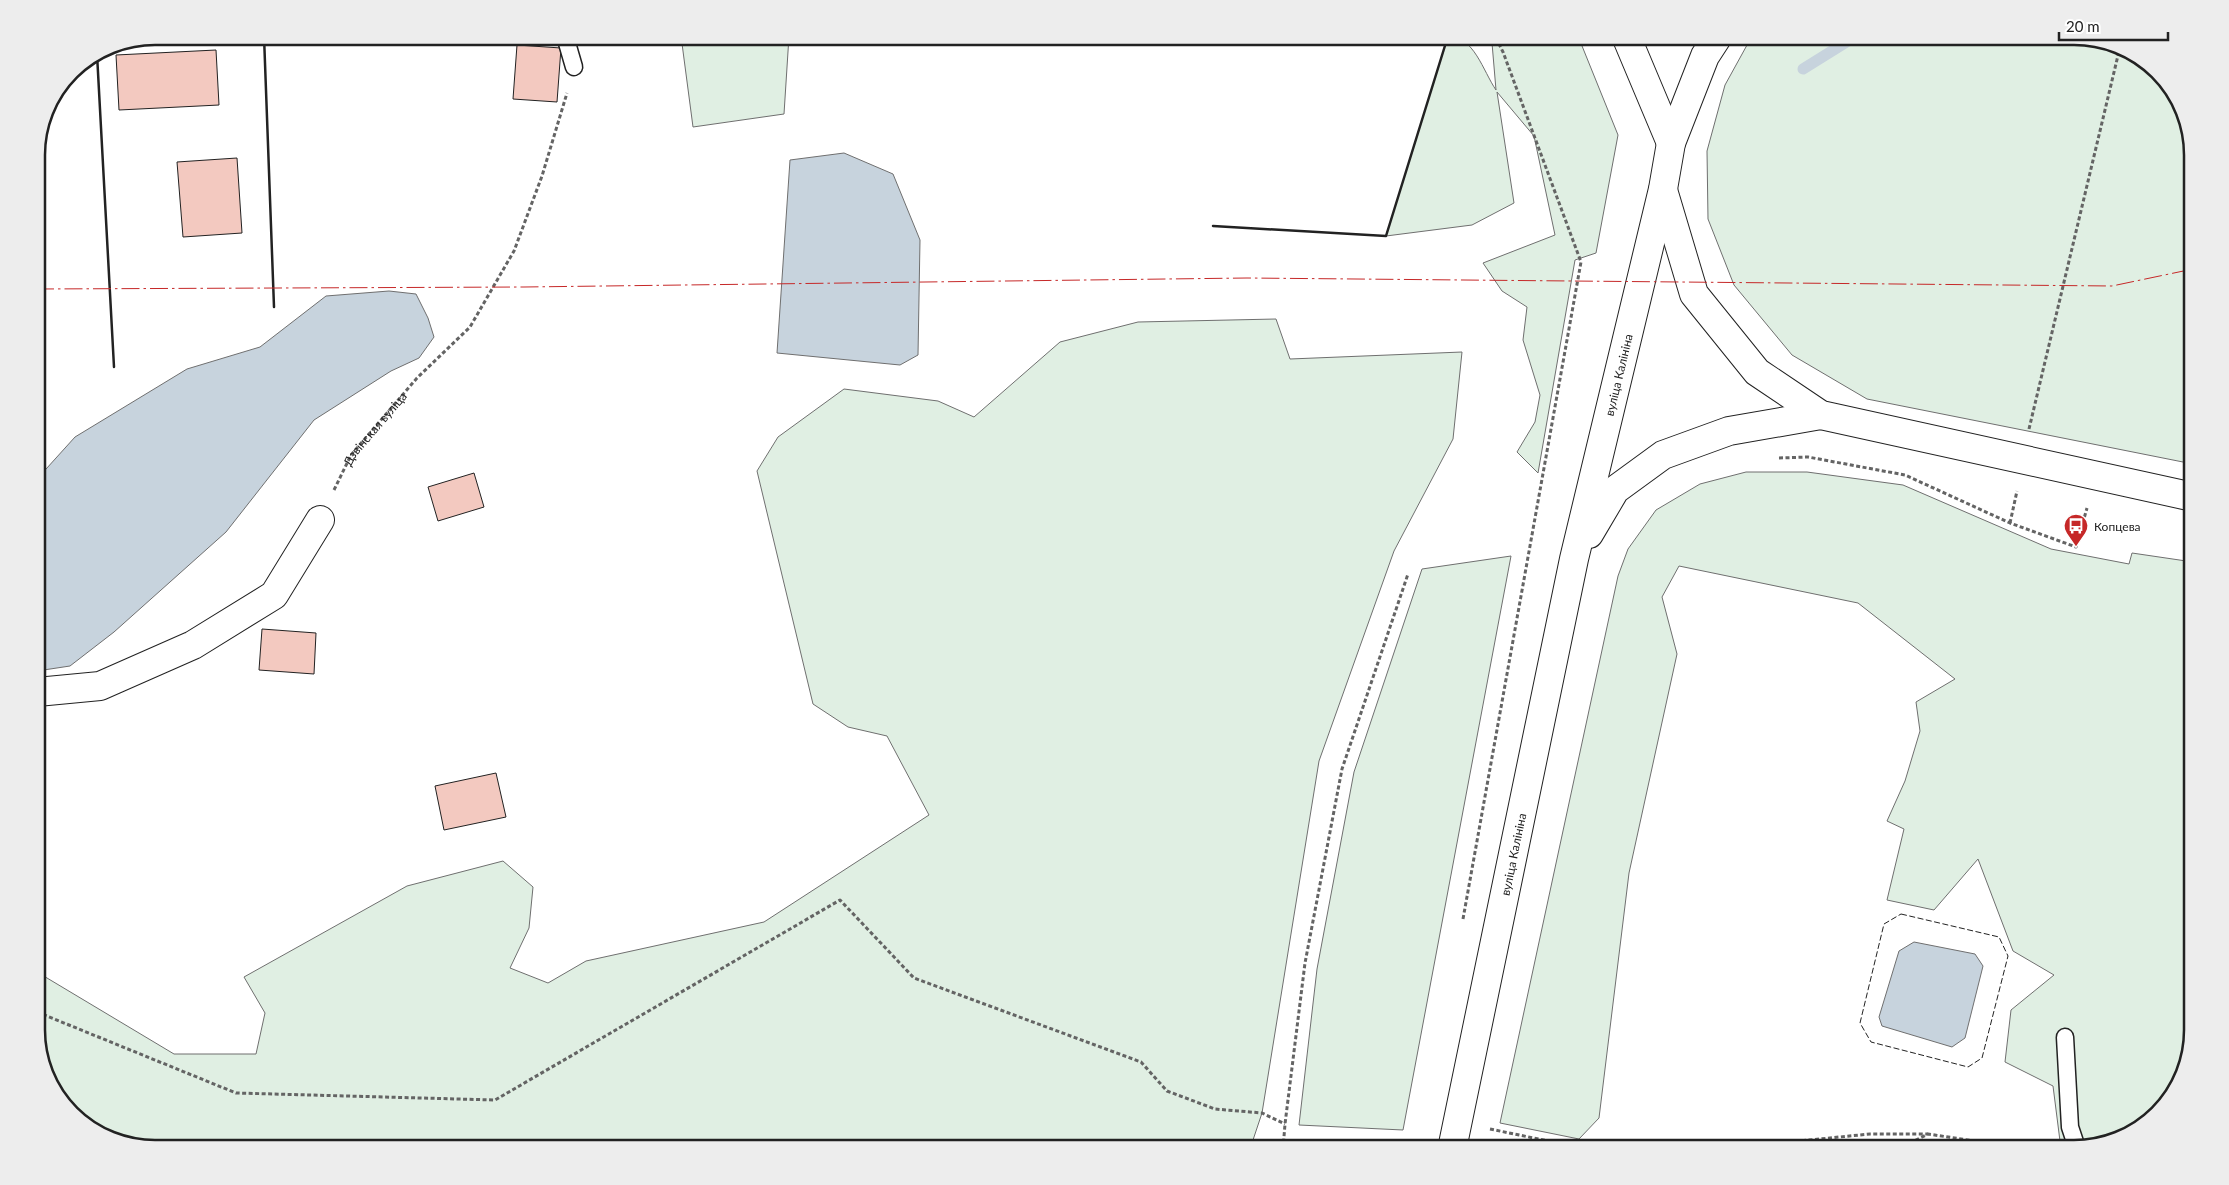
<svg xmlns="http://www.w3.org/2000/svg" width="2229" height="1185" font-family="Lato,sans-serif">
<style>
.green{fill:#e0efe3;stroke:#6f6f6f}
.water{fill:#c7d3dd;stroke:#6f6f6f}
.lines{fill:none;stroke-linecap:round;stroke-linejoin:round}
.stream{stroke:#c7d3dd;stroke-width:11}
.building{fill:#f3c9c0;stroke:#222}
.lane-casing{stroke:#222;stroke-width:19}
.street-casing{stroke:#222;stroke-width:30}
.primary-casing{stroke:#222;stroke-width:30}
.path{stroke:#646464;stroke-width:3;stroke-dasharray:4 2.5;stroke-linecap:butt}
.lane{stroke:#fff;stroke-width:16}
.street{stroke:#fff;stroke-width:28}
.primary{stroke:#fff;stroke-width:28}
.fence{stroke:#222;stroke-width:1;stroke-dasharray:6 2.5;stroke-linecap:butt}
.wall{stroke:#222;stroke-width:2.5}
.power{stroke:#c62828;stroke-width:1;stroke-dasharray:18 4 2.5 4;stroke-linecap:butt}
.labels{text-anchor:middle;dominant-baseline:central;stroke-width:4;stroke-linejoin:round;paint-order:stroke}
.street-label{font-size:12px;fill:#222;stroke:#fff}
.poi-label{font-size:12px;fill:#222;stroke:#fff;text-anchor:start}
.rim{fill:none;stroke:#222;stroke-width:2.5}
</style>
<rect width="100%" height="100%" fill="#fff"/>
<g class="green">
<path d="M681,36H789L784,114L693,127Z"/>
<path d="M1448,36C1474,36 1483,71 1496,90L1492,43L1469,36H1578L1618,135L1596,253L1575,260L1538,473L1517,452L1535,422L1540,395L1523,340L1527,307L1502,291L1483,263L1555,235L1534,136L1497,92L1514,203L1472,225L1386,236Z"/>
<path d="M1752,36H2074L2127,49L2173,89L2193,147V464L1867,399L1792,355L1734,285L1708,219L1707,151L1725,85Z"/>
<path d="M1276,319L1290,359L1462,352L1453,439L1394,551L1319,761L1262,1113L1250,1149H155L102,1136L56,1096L37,1039V972L174,1054H256L265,1013L244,977L407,886L503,861L533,887L529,928L510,968L548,983L586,961L764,922L929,815L887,736L848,727L813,704L757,471L778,437L844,389L938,401L974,417L1060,342L1138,322Z"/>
<path d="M1746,472H1807L1903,485L2051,549L2129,564L2132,553L2193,562V1030L2180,1083L2140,1129L2075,1149H2061L2053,1086L2005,1062L2011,1010L2054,975L2013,951L1978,859L1934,910L1887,900L1904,829L1887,821L1905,781L1920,731L1916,702L1955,679L1858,603L1679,566L1662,597L1677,654L1629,873L1599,1118L1579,1139L1500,1123L1618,576L1628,549L1656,510L1700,484Z"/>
<path d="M1511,556L1403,1130L1299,1125L1317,969L1354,772L1422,569Z"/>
</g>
<g class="water">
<path d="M844,153L893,174L920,240L918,355L900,365L777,353L790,160Z"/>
<path d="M389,291L416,294L428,318L434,337L419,358L391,371L314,420L226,532L114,632L70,666L37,671V479L75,437L187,369L260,347L326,296Z"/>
<path d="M1914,942L1975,954L1983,966L1965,1038L1952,1047L1882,1026L1879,1017L1899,951Z"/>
</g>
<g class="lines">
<path class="stream" d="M1803,69L1856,36"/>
</g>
<g class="building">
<path d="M1254,36H1275L1272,45L1253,40Z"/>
<path d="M517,45L561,48L557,102L513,99Z"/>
<path d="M216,50L219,105L119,110L116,55Z"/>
<path d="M237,158L242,233L183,237L177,162Z"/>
<path d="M474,473L484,507L438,521L428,487Z"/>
<path d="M262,629L316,633L314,674L259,670Z"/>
<path d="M496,773L506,817L444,830L435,786Z"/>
</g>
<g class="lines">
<defs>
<g id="lane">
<path d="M565,36L574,67"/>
<path d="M2065,1037L2070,1127L2077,1148"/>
</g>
<path id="street" d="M37,692L100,686L193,645L274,595L320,520"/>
<g id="primary">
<path d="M1626,36L1671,143"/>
<path d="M1663,190L1694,294L1757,372L1821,415L2193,497"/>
<path d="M1589,534L1615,490L1663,455L1729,431L1821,415"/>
<path id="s2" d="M1452,1149L1574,559L1663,189L1671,143L1705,56L1718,36"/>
</g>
</defs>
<use href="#lane" class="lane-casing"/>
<use href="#street" class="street-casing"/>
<use href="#primary" class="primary-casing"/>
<g class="path">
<path d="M2029,429L2120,47"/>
<path d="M1779,458L1808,457L1905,475L2010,523L2076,547L2087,508"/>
<path id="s1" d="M334,490L351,455L417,378L470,327L514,251L542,176L567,93"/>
<path d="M2010,523L2017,491"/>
<path d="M1463,919L1581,262L1503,52L1495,36"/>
<path d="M37,1012L236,1093L495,1100L840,900L914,978L1141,1062L1167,1091L1215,1109L1262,1113L1285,1124"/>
<path d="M1490,1129L1587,1149"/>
<path d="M1283,1149L1285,1124L1305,963L1342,769L1408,574"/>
<path d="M1718,1149L1870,1134H1928"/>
<path d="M1898,1149L1928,1134L2028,1149"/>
</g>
<use href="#lane" class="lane"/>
<use href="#street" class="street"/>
<use href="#primary" class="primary"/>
<path class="fence" d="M1901,914L1999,937L2008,956L1982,1058L1968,1067L1871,1042L1860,1023L1884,924Z"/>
<g class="wall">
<path d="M264,36L274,307"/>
<path d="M97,54L114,367"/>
<path d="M1213,226L1386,236L1448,36"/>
</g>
<path class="power" d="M36,289L524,287L1247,278L2112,286L2193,269"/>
</g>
<defs>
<symbol id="bus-pin" viewBox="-11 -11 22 30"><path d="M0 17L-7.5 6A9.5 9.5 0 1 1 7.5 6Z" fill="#c62828" stroke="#fff"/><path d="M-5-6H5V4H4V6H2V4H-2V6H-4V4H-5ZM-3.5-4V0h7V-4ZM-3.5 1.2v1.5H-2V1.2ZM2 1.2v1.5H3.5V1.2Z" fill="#fff"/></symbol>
</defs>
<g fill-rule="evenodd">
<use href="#bus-pin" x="2062" y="512" width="28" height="38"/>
</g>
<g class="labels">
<g class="street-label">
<text stroke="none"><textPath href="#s2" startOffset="792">вуліца Калініна</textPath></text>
<text stroke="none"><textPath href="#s1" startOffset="74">Дзвінская вуліца</textPath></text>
<text stroke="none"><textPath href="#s2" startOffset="301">вуліца Калініна</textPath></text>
</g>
<g class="poi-label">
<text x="2094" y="526">Копцева</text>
</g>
</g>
<path d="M0 0H2229V1185H0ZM155 45H2074A110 110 0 0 1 2184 155V1030A110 110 0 0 1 2074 1140H155A110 110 0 0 1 45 1030V155A110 110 0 0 1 155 45Z" fill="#ededed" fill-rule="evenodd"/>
<path class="rim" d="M155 45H2074A110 110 0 0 1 2184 155V1030A110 110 0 0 1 2074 1140H155A110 110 0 0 1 45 1030V155A110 110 0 0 1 155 45Z"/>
<path d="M2059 32v8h109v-8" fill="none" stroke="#222222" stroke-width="2.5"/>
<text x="2066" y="32" font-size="15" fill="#222222" stroke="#ffffff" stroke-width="4" paint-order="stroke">20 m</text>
</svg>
